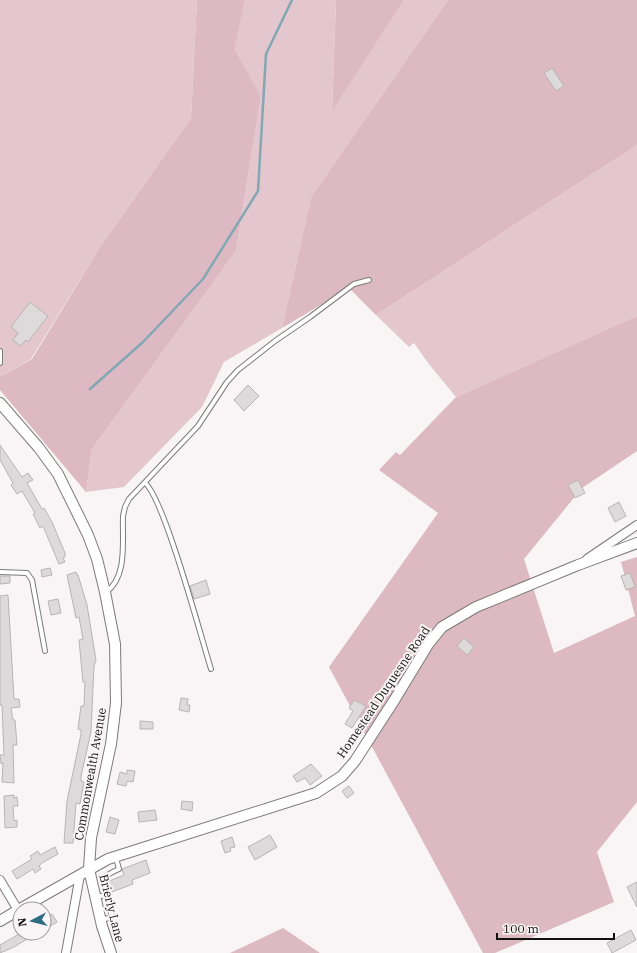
<svg xmlns="http://www.w3.org/2000/svg" width="637" height="953" font-family="'IBM Plex Serif',serif">
<style>
.green{fill:#e4c6ce}
.forest{fill:#ddb9c3}
.lines{fill:none;stroke-linecap:round;stroke-linejoin:round}
.stream{stroke:#84a7b4;stroke-width:2.5}
.building{fill:#dedadb;stroke:#b7b4b4}
.service-casing{stroke:#7d7a7a;stroke-width:6}
.minor-casing{stroke:#7d7a7a;stroke-width:10}
.tertiary-casing{stroke:#7d7a7a;stroke-width:12}
.service{stroke:#fff;stroke-width:4}
.minor{stroke:#fff;stroke-width:8}
.tertiary{stroke:#fff;stroke-width:10}
.labels{text-anchor:middle;dominant-baseline:central;stroke-width:4;stroke-linejoin:round;paint-order:stroke}
.street-label{font-size:12px;fill:#121111;stroke:#f9f5f6}
</style>
<rect width="100%" height="100%" fill="#f9f5f6"/>
<g class="green">
<path d="M0,0H197L191,118L100,247L31,359L0,377Z"/>
<path d="M245,0H336L332,110L404,0H448L311,197L282,328L224,362L202,407L124,487L86,492L92,449L236,251L261,96L233,49Z"/>
<path d="M637,145V316L456,397L428,363L414,343L409,347L376,315Z"/>
</g>
<g class="forest">
<path d="M197,0H245L234,49L261,96L236,251L92,449L86,492L0,390V377L32,359L100,247L191,118Z"/>
<path d="M336,0H404L332,111Z"/>
<path d="M448,0H637V145L376,315L349,288L282,328L311,197Z"/>
<path d="M637,316V451L582,488L524,559L554,653L635,616L621,562L637,557V802L597,852L614,902L495,953H483L329,667L438,513L379,470L396,452L400,455L456,397Z"/>
<path d="M283,928L320,953H230Z"/>
</g>
<g class="lines">
<path class="stream" d="M90,389L143,342L203,279L258,191L266,54L292,0"/>
</g>
<g class="building">
<path d="M552,68L564,86L556,91L544,73Z"/>
<path d="M30,302L48,316L28,342L26,340L20,346L13,340L18,333L11,327Z"/>
<path d="M248,385L259,396L244,411L234,400Z"/>
<path d="M0,445L22,477L28,473L33,480L27,483L42,509L44,508L52,522L65,553V557L63,558L65,562L59,564L43,526L40,528L33,514L35,513L22,491L17,494L11,485L13,483L0,460Z"/>
<path d="M578,480L585,493L575,498L568,485Z"/>
<path d="M619,502L626,516L615,522L608,508Z"/>
<path d="M50,568L52,575L42,577L41,570Z"/>
<path d="M76,572L77,575H78L87,605L96,660L94,666L91,732L81,776V781L84,782L81,798L80,804L76,803L73,843H64L67,801L81,734V730L78,729L81,706H84L85,682H83L79,640L83,639L79,617L76,618L67,575Z"/>
<path d="M630,573L635,587L626,590L621,576Z"/>
<path d="M0,576H10V583L0,584Z"/>
<path d="M206,580L210,594L194,599L190,586Z"/>
<path d="M8,595L14,699H19L20,707L11,708L13,720H15L17,745H13L14,783L2,782L3,763L1,764L0,755H4L2,705H0V596Z"/>
<path d="M58,599L61,613L51,615L48,601Z"/>
<path d="M464,638L474,647L467,655L457,646Z"/>
<path d="M181,698L188,699L187,705H190L189,712L179,710Z"/>
<path d="M354,700L366,706L352,728L345,724L353,711L349,708Z"/>
<path d="M140,721L153,722V729H140Z"/>
<path d="M311,764L322,776L310,785L305,778L297,782L293,776Z"/>
<path d="M127,770L135,771L133,782L127,781L126,786L117,784L120,772L127,774Z"/>
<path d="M349,786L354,793L347,798L342,791Z"/>
<path d="M14,795V798L17,797L18,806H13L14,821L17,820V827L5,828L4,796Z"/>
<path d="M182,801L193,802L192,811L181,809Z"/>
<path d="M155,810L157,820L139,822L138,812Z"/>
<path d="M110,817L119,820L115,834L106,832Z"/>
<path d="M270,835L277,847L255,860L248,847Z"/>
<path d="M232,837L235,847L230,848L231,851L225,853L221,841Z"/>
<path d="M55,847L58,854L42,863L39,866L41,869L35,873L33,869L17,879L12,871L32,859L30,856L38,851L40,855Z"/>
<path d="M146,860L150,873L132,880L133,884L109,893L107,882L124,875L122,869Z"/>
<path d="M637,882V907L627,887Z"/>
<path d="M52,914L57,922L47,928L44,919Z"/>
<path d="M631,930L636,940L612,953L607,943Z"/>
<path d="M21,933H37L14,947L0,953V945Z"/>
</g>
<g class="lines">
<defs>
<g id="service">
<path d="M0,351V363"/>
<path d="M145,483C164,498 201,637 211,669"/>
<path d="M0,572L27,573L32,580L45,651"/>
<path d="M106,592C128,577 122,540 123,516L125,507L129,499L198,426L227,382L238,370L275,341L310,317L354,284L369,280"/>
<path d="M106,895C100,878 103,876 119,869L116,858"/>
<path d="M96,897L106,895L112,917L101,920"/>
</g>
<g id="minor">
<path d="M587,559L637,525"/>
<path d="M0,880L18,910"/>
<path d="M66,953L80,875"/>
</g>
<g id="tertiary">
<path d="M0,403L39,448L58,474L88,535L97,559L105,592L115,644L116,703L111,744L91,838L89,869L102,926L111,953"/>
<path d="M20,909L108,859L316,793L342,776L355,761L395,699L429,643L442,627L476,607L578,565L637,543"/>
<path d="M0,921L20,909"/>
</g>
</defs>
<use href="#service" class="service-casing"/>
<use href="#minor" class="minor-casing"/>
<use href="#tertiary" class="tertiary-casing"/>
<use href="#service" class="service"/>
<use href="#minor" class="minor"/>
<use href="#tertiary" class="tertiary"/>
</g>
<g class="labels">
<g class="street-label">
<text transform="translate(383 692) rotate(-56)">Homestead Duquesne Road</text>
<text transform="translate(90 774) rotate(-80)">Commonwealth Avenue</text>
<text transform="translate(112 908) rotate(76)">Brierly Lane</text>
</g>
</g>
<g transform="translate(32 921) rotate(263)"><circle r="19" fill="#f9f5f6" stroke="#9d9a9a"/>
<path d="M0-3L7 15L0 10L-7 15Z" fill="#2f6d83"/>
<text y="-6" font-size="11" font-weight="bold" text-anchor="middle" fill="#121111">N</text>
</g>
<path d="M497 933v6h117v-6" fill="none" stroke="#121111" stroke-width="2"/>
<text x="503" y="933" font-size="12" fill="#121111" stroke="#f9f5f6" stroke-width="3" paint-order="stroke">100 m</text>
</svg>
